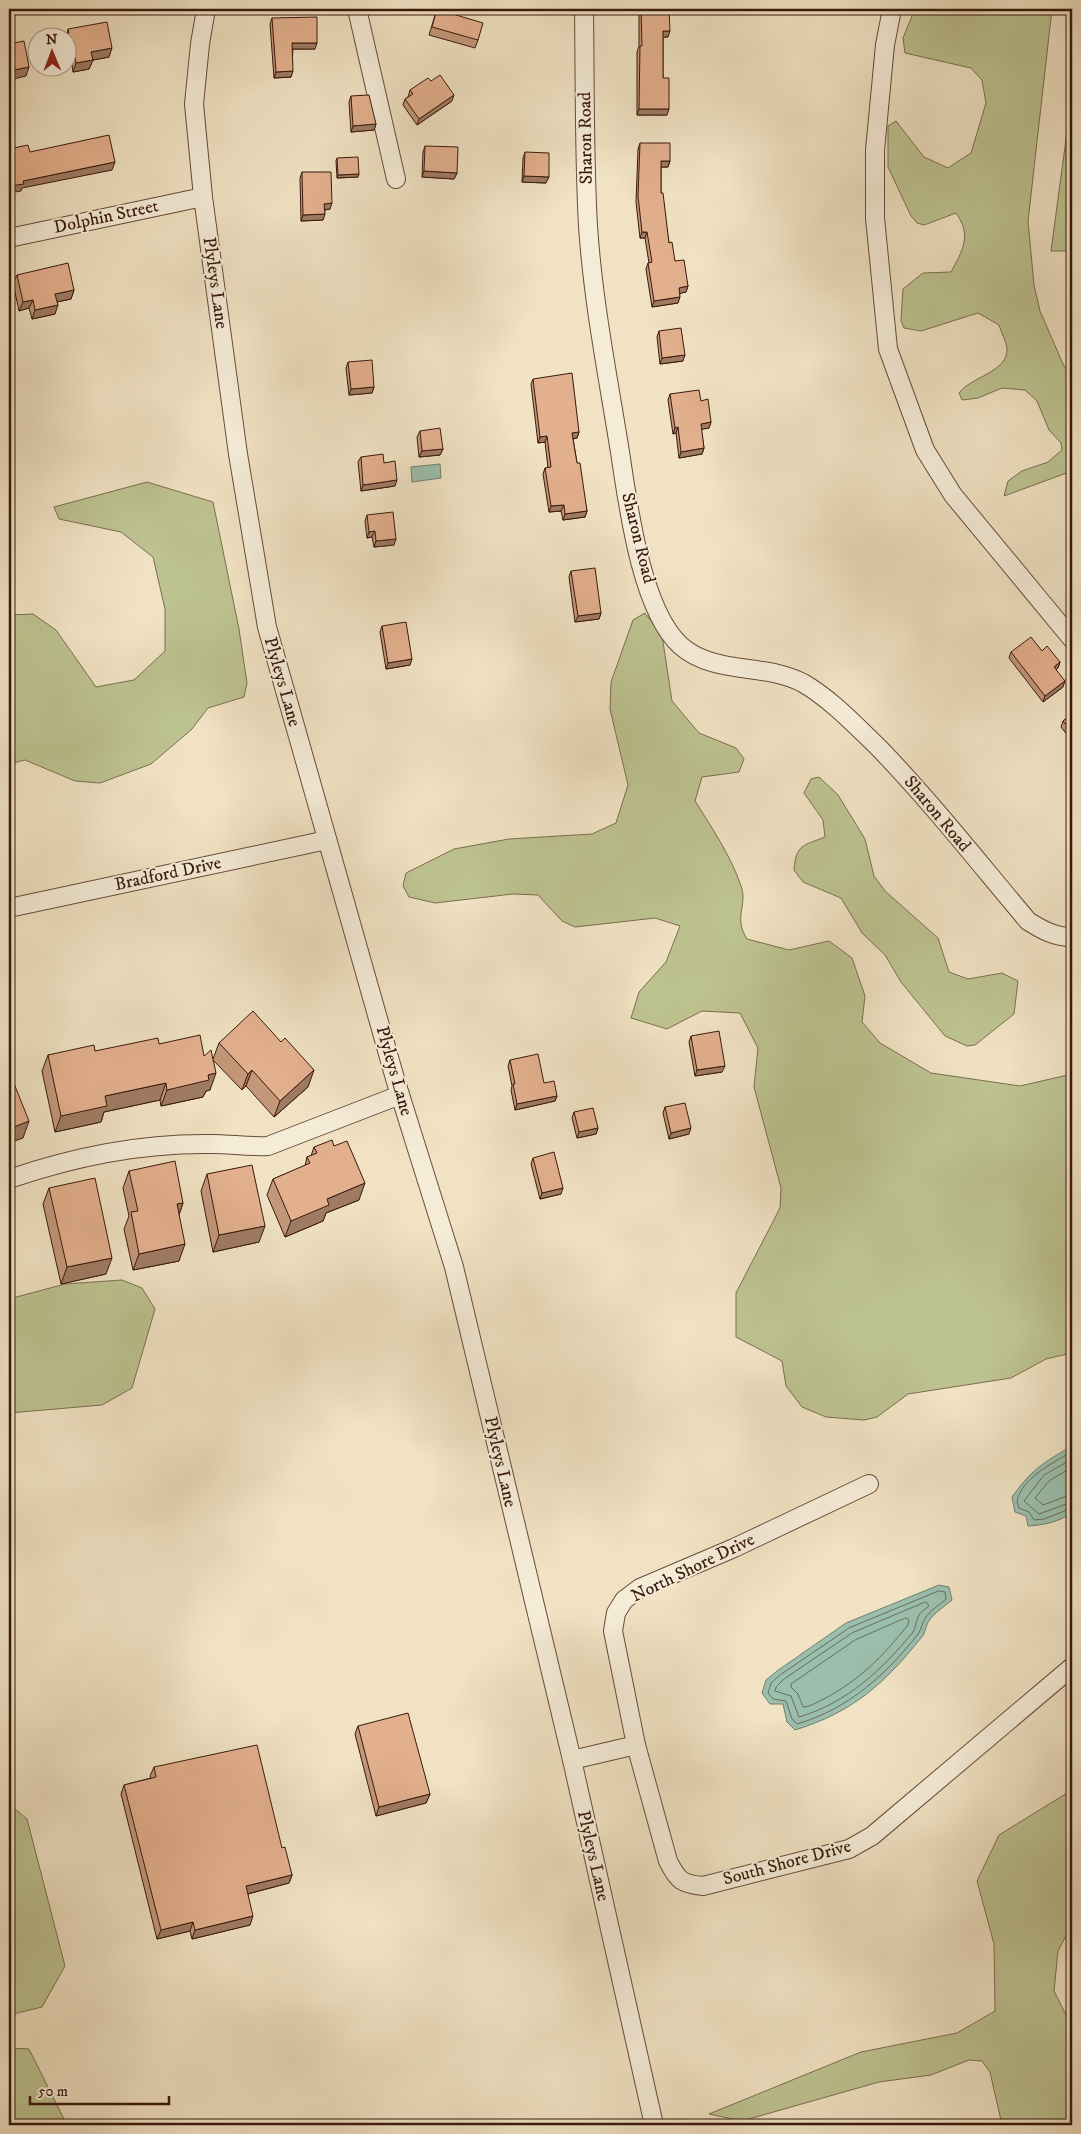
<svg xmlns="http://www.w3.org/2000/svg" width="1081" height="2134" font-family="'IM FELL DW Pica',serif">
<style>
.green{fill:#bdc291;stroke:#7b6e4f}
.water{fill:#9bbfad;stroke:#747d6d}
.lines{fill:none;stroke-linecap:round;stroke-linejoin:round}
.shore{stroke:#6a6c5d;stroke-width:1}
.minor-casing{stroke:#674b3a;stroke-width:20}
.minor{stroke:#f5ecd8;stroke-width:18}
.wall{fill:#c39779;stroke:#39190d}
.shaded-wall{fill:#9f7b63;stroke:#39190d}
.building{fill:#e3b08d;stroke:#39190d}
.labels{text-anchor:middle;dominant-baseline:central;stroke-width:4;stroke-linejoin:round;paint-order:stroke}
.street-label{font-size:18px;fill:#39190d;stroke:#f5ecd8}
</style>
<rect width="100%" height="100%" fill="#f0e2c3"/>
<filter id="stains"><feTurbulence type="fractalNoise" baseFrequency=".004" numOctaves="4"/><feColorMatrix values="0 0 0 0 .2 0 0 0 0 .09 0 0 0 0 .02 0 0 0 .5 -.17"/></filter>
<radialGradient id="worn" r=".72"><stop offset=".6" stop-color="#630" stop-opacity="0"/><stop offset="1" stop-color="#630" stop-opacity=".3"/></radialGradient>
<g class="green">
<path d="M915,9H1052L1028,221L1034,285L1040,311L1063,364L1072,379V471L1004,496L1008,481L1022,471L1048,462L1062,450L1061,443L1049,430L1037,401L1025,390L1002,388L978,398L962,400L959,393C970,377 1009,372 1007,348C1006,341 1001,332 999,325L978,313L921,331L904,328L901,321L903,289L923,273L951,272C963,250 972,235 956,213L924,225L917,223L911,216L888,167V126L896,121L924,157L948,168L971,153L986,103L982,80L971,68L905,53L903,38Z"/>
<path d="M1072,95V251H1051Z"/>
<path d="M147,482L213,502L239,629L247,683L244,697L208,708L192,729L151,764L100,783L75,781L25,760L9,764V615L33,614L56,630L96,687L134,680L165,651V609L153,557L121,532L59,519L54,507Z"/>
<path d="M645,613L662,635L672,701L699,733L736,748L744,759L739,772L702,777L695,801C712,828 731,856 741,886C748,905 733,917 747,939L789,950L829,941L852,958L865,996L862,1022L880,1043L931,1073L1020,1086L1072,1074V1353L1046,1359L1011,1378L908,1394L877,1417L864,1420L826,1417L802,1407L786,1386L782,1361L736,1337V1293L780,1208L781,1188L754,1087L758,1048L740,1013L702,1011L667,1029L631,1018L639,992L666,962L680,926L655,918L575,927L562,921L538,895L513,894L435,903L409,897L403,886L406,873L454,849L509,839L592,834L616,823L628,785L610,709L611,682L633,620Z"/>
<path d="M819,777L838,795L865,839L874,876L885,891L938,938L949,972L968,979L1002,973L1018,981L1014,1014L975,1045L967,1046L945,1036L901,982L885,955L862,933L841,898L803,882L794,870C796,844 803,846 825,837L823,820L804,793L811,779Z"/>
<path d="M122,1280L142,1288L155,1309L132,1388L102,1405L9,1413V1299L65,1284Z"/>
<path d="M1072,1790V1924L1058,1951L1054,1991L1072,2027V2125H1002L990,2072L982,2061L969,2060L931,2075L879,2082L742,2121L709,2114L861,2052L957,2033L995,2011L994,1944L977,1881L999,1835Z"/>
<path d="M9,1804L27,1819L65,1966L42,2007L9,2015Z"/>
<path d="M9,2048L29,2049L67,2125H9Z"/>
</g>
<g class="water">
<path d="M440,464L441,478L412,482L411,467Z"/>
<path d="M1072,1446V1512C1060,1522 1044,1525 1028,1526L1026,1516L1015,1512L1012,1497C1032,1469 1043,1463 1072,1446Z"/>
<path d="M939,1585L949,1587L952,1600C945,1606 934,1613 929,1621C925,1626 926,1633 921,1638C884,1684 853,1712 795,1730L787,1722L783,1704H770L762,1693L766,1680L777,1671L846,1623Z"/>
</g>
<g class="lines">
<g class="shore">
<path d="M1072,1452C1054,1462 1020,1479 1017,1502L1019,1508L1029,1512L1034,1520L1044,1519L1072,1508"/>
<path d="M1072,1459L1044,1475L1024,1501L1039,1514L1072,1502"/>
<path d="M1072,1467L1049,1481L1035,1498L1043,1505L1072,1494"/>
<path d="M939,1591L945,1592L946,1599C939,1605 931,1610 926,1617C922,1622 922,1629 918,1634C886,1675 848,1709 797,1724L792,1719L786,1701L773,1699L768,1693L771,1683L780,1675L849,1628Z"/>
<path d="M926,1602L929,1606C925,1609 920,1612 918,1617C916,1622 916,1627 913,1632C883,1669 847,1703 799,1717L791,1696L775,1691L776,1687L784,1679L852,1633Z"/>
<path d="M906,1618L909,1620L908,1625C881,1658 862,1678 824,1699C817,1702 810,1707 803,1707L798,1694L791,1687V1684L855,1640Z"/>
</g>
<defs>
<g id="minor">
<path d="M206,9L200,44L194,104L203,197L238,454L267,627L396,1082L454,1267L572,1760L654,2125"/>
<path d="M357,9L396,179"/>
<path d="M584,9C585,81 584,154 588,226C593,302 608,377 620,452C628,505 641,610 681,646C714,675 766,663 803,683C832,700 855,725 879,748C932,803 979,863 1028,921C1042,930 1055,937 1072,937"/>
<path d="M892,9L885,45L875,150V218L888,349L925,450L953,495L1072,639"/>
<path d="M9,238L203,197"/>
<path d="M9,908L327,840"/>
<path d="M9,1179C73,1157 143,1143 211,1144C230,1144 249,1147 268,1146L400,1095"/>
<path d="M636,1745L613,1631L616,1613L624,1600L640,1588L734,1548L869,1484"/>
<path d="M572,1760L636,1745L668,1861C678,1881 682,1884 703,1886L849,1849L872,1836L1072,1667"/>
</g>
</defs>
<use href="#minor" class="minor-casing"/>
<use href="#minor" class="minor"/>
</g>
<g class="wall">
<path d="M424,9H458L456,15L478,40L475,48L429,35L436,12Z"/>
<path d="M639,9H669L668,37H663V78L667,115H637V52L639,46Z"/>
<path d="M272,18L315,49H293L291,77L274,78L270,24Z"/>
<path d="M68,29L109,57L93,60L89,69L73,72L72,64L68,65V38H52L53,36L67,34Z"/>
<path d="M431,81L452,101L417,125L403,105L405,99L408,97L410,90Z"/>
<path d="M351,96L376,124L374,130L351,132L349,102Z"/>
<path d="M640,143L670,161L668,167H661V193L669,243L675,261L688,286L686,292L680,293L678,303L652,307L646,269L648,263H649L645,238H640L636,202L638,149Z"/>
<path d="M425,146L457,173L454,179L422,177L423,152Z"/>
<path d="M525,152L546,183L522,182L523,158Z"/>
<path d="M337,158L358,177L337,178L336,161Z"/>
<path d="M302,172L330,209L325,210L323,220L301,221L300,178Z"/>
<path d="M17,275L74,290L71,299L57,302L55,314L32,319L29,308L19,311L13,283Z"/>
<path d="M659,331L683,361L660,364L657,337Z"/>
<path d="M348,362L374,387L372,393L349,395L346,368Z"/>
<path d="M533,379L579,432L577,438L573,439L577,463L587,511L585,517L563,520L561,511L549,512L543,474L545,468H548L545,442L538,443L531,384Z"/>
<path d="M670,394L701,401L711,422L709,428L701,429L704,448L702,454L679,458L676,433L673,434L668,400Z"/>
<path d="M420,431L443,449L440,455L419,457L417,437Z"/>
<path d="M361,457L384,463L395,486L361,491L358,462Z"/>
<path d="M367,515L394,545L374,547L372,537L367,538L365,521Z"/>
<path d="M571,571L601,613L599,619L575,622L569,577Z"/>
<path d="M382,626L410,665L386,669L380,632Z"/>
<path d="M1042,651L1060,662L1058,668L1056,669L1063,687L1043,702L1009,658L1011,652Z"/>
<path d="M1072,714V741L1061,727L1063,721Z"/>
<path d="M691,1036L722,1072L695,1076L689,1042Z"/>
<path d="M219,1043L308,1087L274,1117L246,1086L242,1090L213,1060L210,1090L206,1091L203,1097L161,1106L160,1100L104,1112L101,1122L55,1132L42,1071L48,1055L95,1051L159,1044L213,1059Z"/>
<path d="M510,1060L557,1096L555,1101L515,1110L511,1090L512,1086L508,1066Z"/>
<path d="M665,1107L689,1134L669,1139L663,1113Z"/>
<path d="M574,1112L598,1128L596,1134L577,1138L572,1118Z"/>
<path d="M314,1147L359,1200L326,1213L323,1221L285,1237L267,1195L273,1179L305,1166L307,1157L311,1156Z"/>
<path d="M533,1158L561,1194L540,1199L531,1164Z"/>
<path d="M129,1171L183,1203L179,1215V1261L133,1270L124,1229L129,1216L123,1188Z"/>
<path d="M207,1174L259,1242L213,1252L201,1191Z"/>
<path d="M49,1188L106,1274L61,1284L43,1204Z"/>
<path d="M358,1726L430,1794L426,1803L376,1816L355,1734Z"/>
<path d="M154,1767L282,1848L292,1875L289,1883L248,1894L250,1925L192,1939L190,1931L157,1939L121,1794L124,1785L151,1778L150,1776Z"/>
</g>
<g class="shaded-wall">
<path d="M663,31H670L668,37H661Z"/>
<path d="M292,43H317L315,49H290Z"/>
<path d="M112,48L109,57L88,61L91,52Z"/>
<path d="M75,55L72,64L68,65V57Z"/>
<path d="M93,60L89,69L73,72L76,63Z"/>
<path d="M29,67L26,76L9,80V71Z"/>
<path d="M293,71L291,77L274,78L276,72Z"/>
<path d="M454,95L452,101L417,125L419,119Z"/>
<path d="M639,109H669L667,115H637Z"/>
<path d="M376,124L374,130L351,132L353,126Z"/>
<path d="M661,161H670L668,167H659Z"/>
<path d="M115,162L112,170L22,188L21,191L9,193V186L23,181Z"/>
<path d="M424,171L457,173L454,179L422,177Z"/>
<path d="M359,174L358,177L337,178L338,175Z"/>
<path d="M524,176L549,177L546,183L522,182Z"/>
<path d="M332,203L330,209L322,210L324,204Z"/>
<path d="M325,214L323,220L301,221L303,215Z"/>
<path d="M642,232H647L645,238H640Z"/>
<path d="M688,286L686,292L677,294L679,288Z"/>
<path d="M74,290L71,299L52,303L55,294Z"/>
<path d="M680,297L678,303L652,307L654,301Z"/>
<path d="M33,300L29,308L19,311L23,302Z"/>
<path d="M58,305L55,314L32,319L35,310Z"/>
<path d="M685,355L683,361L660,364L662,358Z"/>
<path d="M374,387L372,393L349,395L351,389Z"/>
<path d="M711,422L709,428L698,430L701,424Z"/>
<path d="M678,427L676,433L673,434L675,428Z"/>
<path d="M579,432L577,438L570,439L572,433Z"/>
<path d="M547,436L545,442L538,443L540,437Z"/>
<path d="M704,448L702,454L679,458L681,452Z"/>
<path d="M443,449L440,455L419,457L422,451Z"/>
<path d="M397,480L395,486L361,491L363,485Z"/>
<path d="M564,505L561,511L549,512L551,506Z"/>
<path d="M587,511L585,517L563,520L565,514Z"/>
<path d="M375,531L372,537L367,538L369,532Z"/>
<path d="M396,539L394,545L374,547L376,541Z"/>
<path d="M601,613L599,619L575,622L578,616Z"/>
<path d="M412,659L410,665L386,669L388,663Z"/>
<path d="M1060,662L1058,668L1052,673L1054,667Z"/>
<path d="M1065,681L1063,687L1043,702L1045,696Z"/>
<path d="M725,1066L722,1072L695,1076L697,1070Z"/>
<path d="M252,1070L246,1086L242,1090L248,1074Z"/>
<path d="M314,1070L308,1087L274,1117L280,1101Z"/>
<path d="M216,1073L210,1090L206,1091L203,1097L161,1106L167,1090L208,1075Z"/>
<path d="M166,1083L160,1100L104,1112L101,1122L55,1132L61,1116L105,1096Z"/>
<path d="M557,1096L555,1101L515,1110L517,1104Z"/>
<path d="M29,1121L23,1138L9,1143V1129Z"/>
<path d="M598,1128L596,1134L577,1138L579,1132Z"/>
<path d="M691,1128L689,1134L669,1139L671,1133Z"/>
<path d="M365,1183L359,1200L326,1213L323,1221L285,1237L291,1221L327,1199Z"/>
<path d="M563,1188L561,1194L540,1199L542,1193Z"/>
<path d="M183,1203L177,1220V1204Z"/>
<path d="M265,1226L259,1242L213,1252L219,1235Z"/>
<path d="M185,1244L179,1261L133,1270L139,1254Z"/>
<path d="M112,1258L106,1274L61,1284L67,1267Z"/>
<path d="M430,1794L426,1803L376,1816L379,1807Z"/>
<path d="M292,1875L289,1883L243,1895L246,1886Z"/>
<path d="M253,1916L250,1925L192,1939L195,1930Z"/>
<path d="M193,1922L190,1931L157,1939L161,1930Z"/>
</g>
<g class="building">
<path d="M437,9H458L456,15L483,23L478,40L432,27Z"/>
<path d="M641,9H669L670,31H663V78H669V109H639L640,46H642Z"/>
<path d="M317,17V43H292L293,71L276,72L272,18Z"/>
<path d="M107,22L112,48L91,52L93,60L76,63L75,55L68,57V38H53V36L69,33L68,29Z"/>
<path d="M24,41L29,67L9,71V44Z"/>
<path d="M440,75L454,95L419,119L405,99L413,94L410,90L428,78L431,81Z"/>
<path d="M369,95L376,124L353,126L351,96Z"/>
<path d="M109,135L115,162L23,181L24,184L9,186V149L28,145L30,152Z"/>
<path d="M640,143H670V161H661V193H663L669,243L672,242L675,261L684,260L688,286L679,288L680,297L654,301L648,263L652,262L647,232H642L638,196Z"/>
<path d="M425,146L458,147L457,173L424,171Z"/>
<path d="M525,152L549,153V177L524,176Z"/>
<path d="M358,157L359,174L338,175L337,158Z"/>
<path d="M302,172H331L332,203L324,204L325,214L303,215Z"/>
<path d="M68,263L74,290L55,294L58,305L35,310L33,300L23,302L17,275Z"/>
<path d="M681,328L685,355L662,358L659,331Z"/>
<path d="M372,360L374,387L351,389L348,362Z"/>
<path d="M572,373L579,432L572,433L577,463H580L587,511L565,514L564,505L551,506L545,468L551,467L547,436L540,437L533,379Z"/>
<path d="M699,390L701,401L708,399L711,422L701,424L704,448L681,452L678,427L675,428L670,394Z"/>
<path d="M440,428L443,449L422,451L420,431Z"/>
<path d="M383,454L384,463L395,461L397,480L363,485L361,457Z"/>
<path d="M393,512L396,539L376,541L375,531L369,532L367,515Z"/>
<path d="M595,568L601,613L578,616L571,571Z"/>
<path d="M406,622L412,659L388,663L382,626Z"/>
<path d="M1031,637L1042,651L1047,646L1060,662L1054,667L1065,681L1045,696L1011,652Z"/>
<path d="M1072,714V732L1063,721Z"/>
<path d="M253,1011L281,1042L285,1038L314,1070L280,1101L252,1070L248,1074L219,1043Z"/>
<path d="M719,1031L725,1066L697,1070L691,1036Z"/>
<path d="M200,1035L204,1056L211,1050L216,1073L208,1075L209,1080L167,1090L166,1083L105,1096L107,1106L61,1116L48,1055L94,1045L95,1051L158,1038L159,1044Z"/>
<path d="M538,1054L544,1083L554,1081L557,1096L517,1104L513,1084H515L510,1060Z"/>
<path d="M9,1071L29,1121L9,1129Z"/>
<path d="M685,1103L691,1128L671,1133L665,1107Z"/>
<path d="M593,1108L598,1128L579,1132L574,1112Z"/>
<path d="M332,1140L334,1146L347,1141L365,1183L327,1199L329,1205L291,1221L273,1179L310,1163L307,1157L317,1153L314,1147Z"/>
<path d="M554,1152L563,1188L542,1193L533,1158Z"/>
<path d="M175,1161L183,1203L177,1204L185,1244L139,1254L131,1212L138,1211L129,1171Z"/>
<path d="M252,1165L265,1226L219,1235L207,1174Z"/>
<path d="M95,1178L112,1258L67,1267L49,1188Z"/>
<path d="M408,1713L430,1794L379,1807L358,1726Z"/>
<path d="M257,1745L282,1848L285,1847L292,1875L246,1886L253,1916L195,1930L193,1922L161,1930L124,1785L156,1777L154,1767Z"/>
</g>
<g class="labels">
<g class="street-label">
<text transform="translate(586 138) rotate(-91)">Sharon Road</text>
<text transform="translate(106 217) rotate(-12)">Dolphin Street</text>
<text transform="translate(215 283) rotate(82)">Plyleys Lane</text>
<text transform="translate(638 538) rotate(76)">Sharon Road</text>
<text transform="translate(282 682) rotate(74)">Plyleys Lane</text>
<text transform="translate(937 814) rotate(50)">Sharon Road</text>
<text transform="translate(168 874) rotate(-12)">Bradford Drive</text>
<text transform="translate(394 1071) rotate(74)">Plyleys Lane</text>
<text transform="translate(500 1462) rotate(77)">Plyleys Lane</text>
<text transform="translate(693 1568) rotate(-26)">North Shore Drive</text>
<text transform="translate(593 1856) rotate(77)">Plyleys Lane</text>
<text transform="translate(787 1863) rotate(-15)">South Shore Drive</text>
</g>
</g>
<rect width="1081" height="2134" fill="none" stroke="#f0e2c3" stroke-width="30"/>
<rect x="10" y="10" width="1061" height="2114" fill="none" stroke="#39190d" stroke-width="2.5"/>
<rect x="15" y="15" width="1051" height="2104" fill="none" stroke="#39190d"/>
<g transform="translate(52 52) rotate(359)"><circle r="24" fill="#f5ecd8" stroke="#aa9887"/>
<path d="M0-4L9 19L0 12L-9 19Z" fill="#8f2418"/>
<text y="-8" font-size="14" font-weight="bold" text-anchor="middle" fill="#39190d">N</text>
</g>
<path d="M30 2096v8h139v-8" fill="none" stroke="#39190d" stroke-width="2.5"/>
<text x="38" y="2096" font-size="15" fill="#39190d" stroke="#f5ecd8" stroke-width="4" paint-order="stroke">50 m</text>
<rect width="100%" height="100%" filter="url(#stains)"/>
<rect width="100%" height="100%" fill="url(#worn)"/>
</svg>
